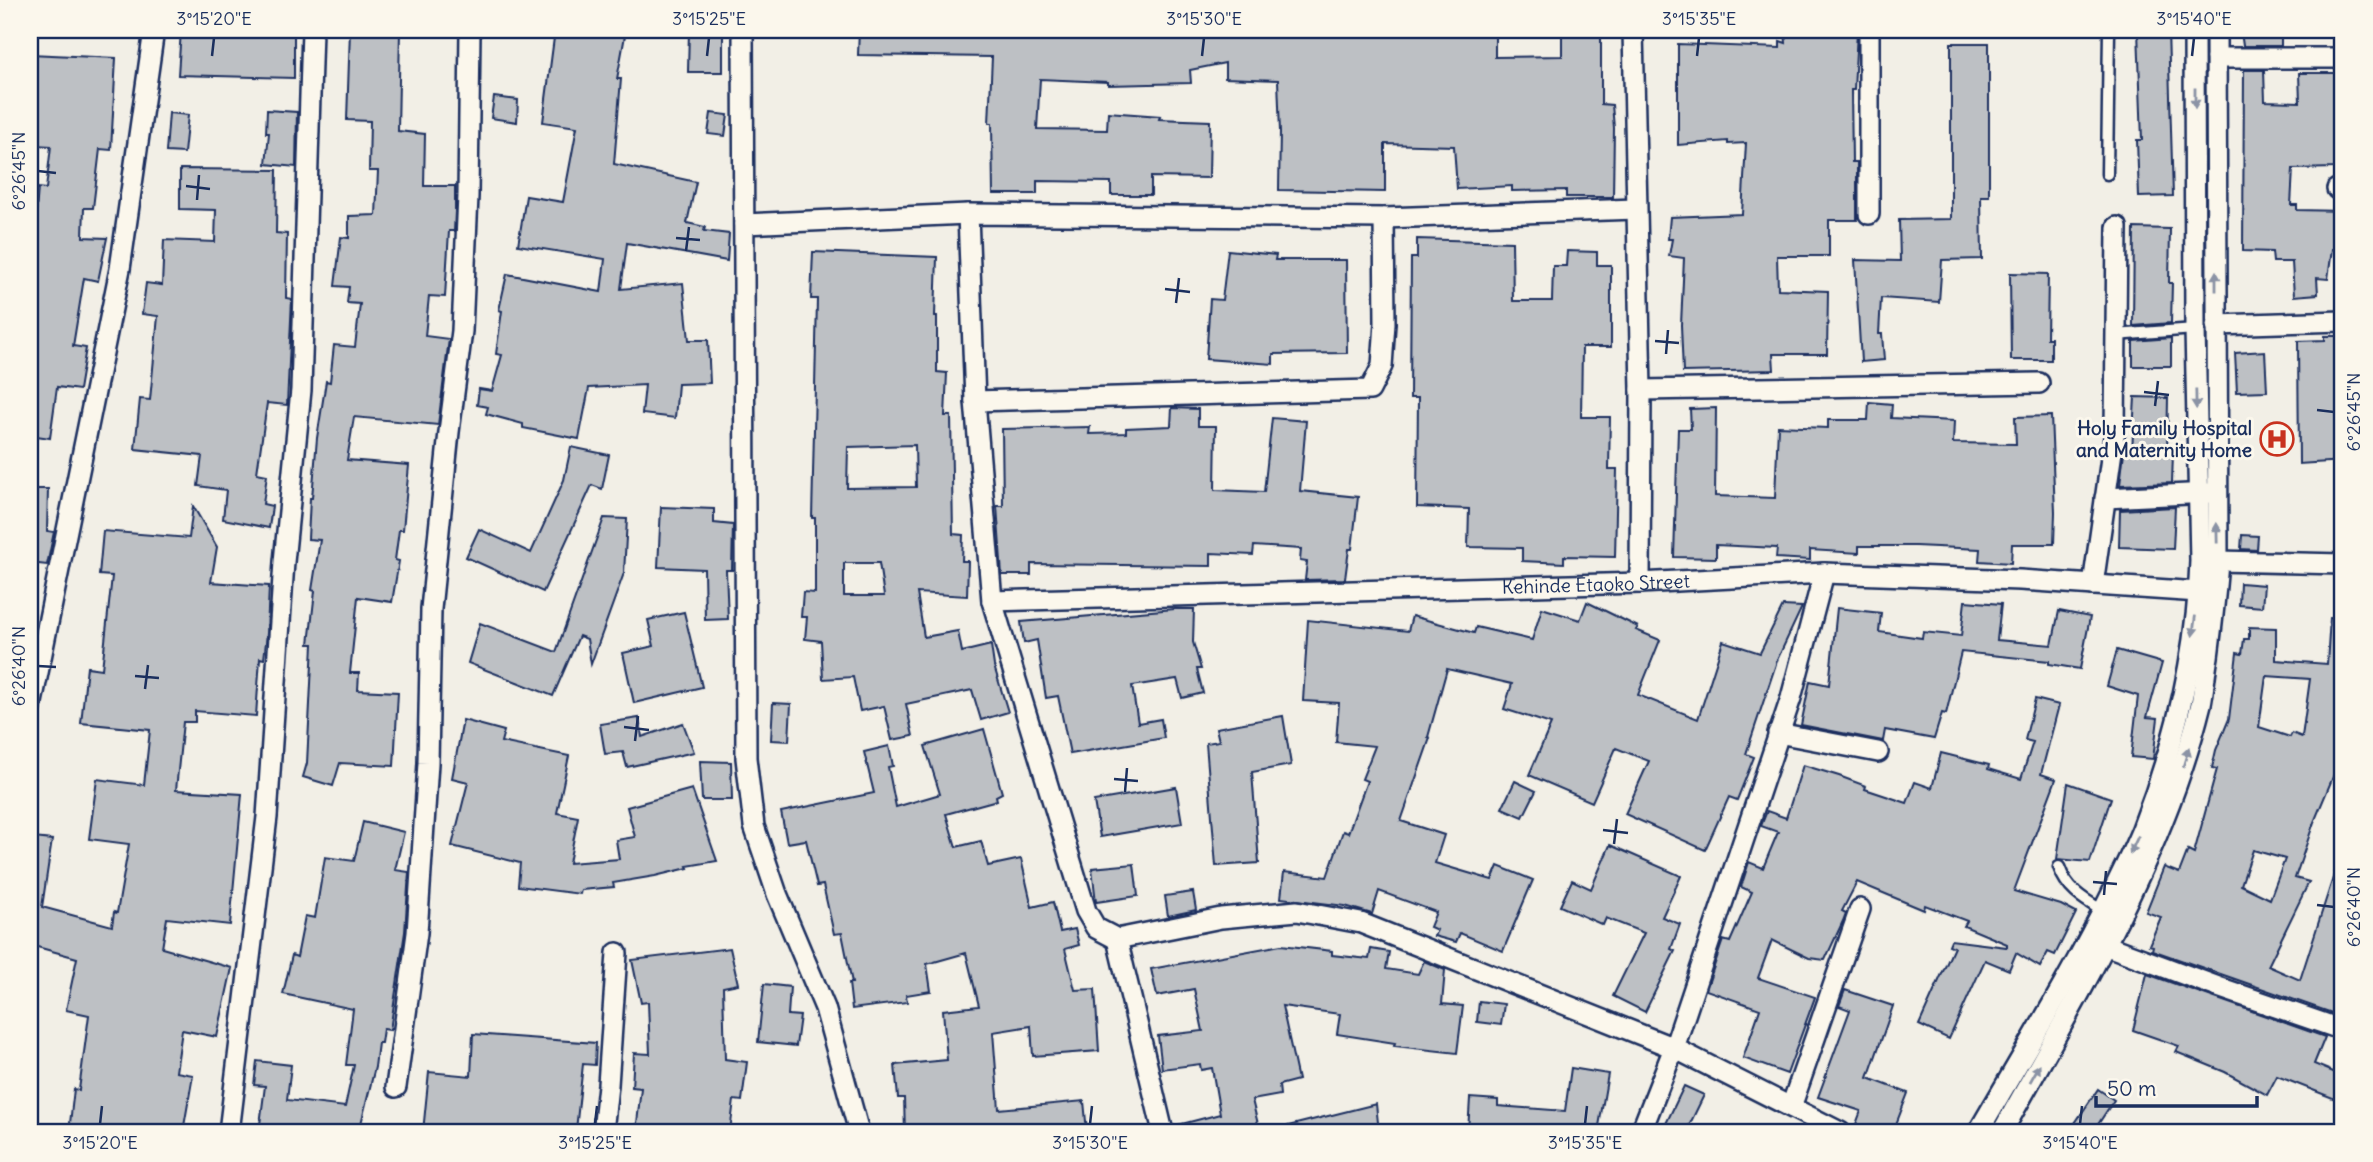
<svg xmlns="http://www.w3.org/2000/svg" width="2373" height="1162" font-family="Delius,sans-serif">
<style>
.building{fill:#bdc0c4;stroke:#1b2f5e;stroke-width:2;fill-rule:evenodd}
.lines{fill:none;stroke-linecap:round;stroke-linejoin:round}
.service-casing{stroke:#1b2f5e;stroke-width:15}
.minor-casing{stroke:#1b2f5e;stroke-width:24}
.service{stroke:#fbf7ec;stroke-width:10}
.minor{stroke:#fbf7ec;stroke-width:19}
.oneway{fill:#8b93a5}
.ticks{fill:none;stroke:#1b2f5e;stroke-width:2.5}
.labels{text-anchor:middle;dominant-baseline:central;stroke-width:6;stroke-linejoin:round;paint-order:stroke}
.poi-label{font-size:19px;font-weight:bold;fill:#1b2f5e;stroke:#fbf7ec;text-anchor:end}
.street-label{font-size:19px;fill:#1b2f5e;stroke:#fbf7ec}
.neatline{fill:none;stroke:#1b2f5e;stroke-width:2.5}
.ticks-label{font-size:18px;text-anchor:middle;fill:#1b2f5e}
</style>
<rect width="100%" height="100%" fill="#f2efe6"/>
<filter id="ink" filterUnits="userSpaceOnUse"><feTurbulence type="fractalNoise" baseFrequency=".0143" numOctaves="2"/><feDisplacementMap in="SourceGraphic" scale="14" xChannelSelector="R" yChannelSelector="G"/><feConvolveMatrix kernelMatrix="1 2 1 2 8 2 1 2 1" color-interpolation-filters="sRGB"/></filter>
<g filter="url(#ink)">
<g class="building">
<path d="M181,30H294V78L178,75Z"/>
<path d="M350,30H400L398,131L425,134L424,186H455V211L454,231H449L445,297L429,296L425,336L449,339L438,425L354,417L347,460L409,465L403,530H399L395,560L399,561L392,602L358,597L350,673H359L358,690L398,692L394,766L340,763L333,786L303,777L307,763L313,644H309L315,591L312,590L320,540L308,539L310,498H312L317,438L326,381L330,382L334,345L355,347L360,304L347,303L349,287L335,286L341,237L349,238V216L376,215L378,171H369L370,121L347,120Z"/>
<path d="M555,30H626L617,79H621L614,164L696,182L687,223L705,227L704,231L729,234L727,261L627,243L621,289L683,283L689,340H708L710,383L678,384L675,418L642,414L645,385L589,388L579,439L523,428V424L486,414L488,407L477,405L479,389L492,391L502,355L496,354L502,311L499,310L507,274L601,292L605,259L518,245L526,196L563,202L577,127L543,122Z"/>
<path d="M689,30H723V72H688Z"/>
<path d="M859,30H1495V57L1562,56V30H1601V104L1612,105L1614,128L1613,197H1566V190L1512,191V186L1457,189L1454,146L1385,144V192L1279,190L1280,132L1278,80L1225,78V63L1190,70L1191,83L1108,85V82L1040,79L1037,129L1107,130L1108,112L1160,116L1159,119L1210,121L1209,178L1151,177V195H1111V182L1037,181V194H993L992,123H989L992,57L858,55Z"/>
<path d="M1785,30H1857L1854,90H1851L1852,162H1857V220H1829V256H1777L1778,289L1828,291L1827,354H1773L1774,370L1683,372L1681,325L1684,258L1669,256L1672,239H1668L1670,217L1742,214L1746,143L1728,144V141L1678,145V44L1780,48V41L1786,43Z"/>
<path d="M2138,30H2168L2173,196L2139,197L2137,140H2142Z"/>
<path d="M2241,32L2281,33V46H2243Z"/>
<path d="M1951,43H1989V196H1981L1982,259L1942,260L1939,302L1881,298L1879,334H1882L1884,360L1861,362L1855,260L1900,261L1899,220L1951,219Z"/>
<path d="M30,54L116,58L111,150L100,149L93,208H84L83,237L107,238L98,281L84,278L73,346L86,348L79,390L57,387L50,438L30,435V223L35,224L38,188L46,189L51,146L34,145L37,90H30Z"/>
<path d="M2244,70H2264L2265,101L2300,102L2299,73H2336V168L2293,169L2291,205H2297V210L2343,211V249H2332L2328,279L2317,278L2318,294L2294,296L2292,262H2273L2272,252L2243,251Z"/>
<path d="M494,97L518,100L517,122L491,118Z"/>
<path d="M267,110L297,112L296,167L266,164L269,133H266Z"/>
<path d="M169,113L188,115L184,153L166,152Z"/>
<path d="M711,113L728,115L725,136L708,134Z"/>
<path d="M180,169L277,170L276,233L287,234L286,298L292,299L287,405L267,403L257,473L267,475L263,504L272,506L269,528L223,519L226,490L198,486L202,456L135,449L140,399L150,400L158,316L142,314L146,283L162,285L164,240L215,242L216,210L180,209Z"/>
<path d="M2134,228L2170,229L2169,283H2172L2171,323L2133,326Z"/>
<path d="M1417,239L1512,242L1513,301H1552L1553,266H1566L1567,251L1597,252V265H1611V347H1582L1581,417H1610L1609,469H1617L1615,557L1564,556V563L1522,561V548L1468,547L1469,509L1417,507L1418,398H1410L1411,258H1417Z"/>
<path d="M1228,250L1276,255L1275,260H1346L1347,353L1273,354V364L1206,359L1210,299L1222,300Z"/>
<path d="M813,252L937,257L935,316H937V372L947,373L945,416H951L953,534L963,535L962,561H968L967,596L917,593L924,637L958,631L962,652L991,645L994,666L1008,712L981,720L972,690L906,704L913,736L892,740L884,706L860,711L853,677L823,679L821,641L805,639L807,617H801L803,592L815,593V518H812L817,299H811ZM915,445L916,487L847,488L848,447ZM844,563H879L884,596H844Z"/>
<path d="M2010,273L2048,274L2047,338H2051V360H2011Z"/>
<path d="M2325,336H2341L2343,461L2299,464L2298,341L2325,340Z"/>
<path d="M2171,338V366H2133V341Z"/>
<path d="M2265,351L2267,391L2237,392L2235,353Z"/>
<path d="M2135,397L2168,398L2167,453H2173L2172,483L2120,485L2124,452H2132Z"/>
<path d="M1869,402L1892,404L1891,418L1954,421L1953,443L2016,444L2015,417L2051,416L2055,512L2054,544H2012L2011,563L1979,561L1980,549L1915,546H1859V553L1810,550V560L1776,558L1777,548L1716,545V558L1674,557L1678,429H1691L1690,409L1716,408L1715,496L1775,498L1778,426L1828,428V420H1868Z"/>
<path d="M1172,408L1198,409V426H1216L1215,490L1264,492L1272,418L1306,421L1300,491L1358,497L1352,549H1349L1345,579L1305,580L1307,562L1300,561L1301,549L1254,546L1253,555L1211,553V566L1031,564V575H1002L997,506H1003L1002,429L1090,427L1089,434L1126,433V428L1171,426Z"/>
<path d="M571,447L609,455L602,489L592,485L543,592L466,557L479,529L531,553L564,480Z"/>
<path d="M30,489H48L47,531L54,532L47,565L30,563Z"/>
<path d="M193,506L217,547L211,582L269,586L267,633L264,659L260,658L256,716L195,711V722H183L176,790L242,794L230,925L167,918L162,948L232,968L217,1037L182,1030L176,1072L193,1075L183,1132H131L111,1129L110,1132H69L74,1089L79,1090L89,1015L66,1010L77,958L30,945V863L34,838L52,840L42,907L112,926L114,912L117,913L129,844L89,839L97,779L144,785L150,730L81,723L87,667L102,669L112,576L99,575L103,531L189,538Z"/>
<path d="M661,507L714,509V523L733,525L732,570H726L728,619L705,620L704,569L658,567Z"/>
<path d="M2175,507L2173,549L2119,547L2120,510Z"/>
<path d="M604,518L627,519L624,573L591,664L587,639L579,636L553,696L468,663L480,623L556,652Z"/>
<path d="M2242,535L2258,536L2257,550L2241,549Z"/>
<path d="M2240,583L2264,585L2262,607L2239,605Z"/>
<path d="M1965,601L2001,604L1997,640L2052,645L2059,611L2090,617L2080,669L2049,664V661L1961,652L1946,714L1942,713L1934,739L1885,730L1883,741L1801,725L1810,681L1829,685L1837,608L1881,613L1879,632L1922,638L1923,632L1961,636Z"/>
<path d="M1587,602L1638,627L1636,630L1660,640L1638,695L1698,719L1723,641L1760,653L1783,606L1802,607L1778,658L1746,754L1754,757L1737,800L1729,797L1705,850L1625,814L1649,761L1616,748L1592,802L1529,775L1551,724L1504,709L1512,684L1447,669L1428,737L1430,738L1401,821L1444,835L1435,863L1492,880L1498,866L1533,880L1503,951L1460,933L1456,942L1434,936L1437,930L1430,927L1436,912L1379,891L1372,914L1345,906L1281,898L1284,872L1327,877L1343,831L1348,833L1367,781L1362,779L1375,746L1336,742L1339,703L1303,701L1308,620L1408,631L1412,616L1474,633L1476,627L1532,640L1542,608L1580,620Z"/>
<path d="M1175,609H1194L1193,642L1201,669H1197L1203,693L1182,698L1177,679L1132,686L1138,723L1161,719L1164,738L1070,754L1058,696L1046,698L1037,640L1024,643L1021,622Z"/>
<path d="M684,612L702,687L634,703L623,653L654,646L648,620Z"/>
<path d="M2330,618L2343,619V688L2337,740L2343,742V753L2314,822L2295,878L2309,882L2268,966L2300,980L2340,856L2343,857V1015L2335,1014L2152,950L2153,946L2149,945L2161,917L2146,912L2164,867L2179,873L2188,850L2194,853L2217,769L2212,768L2216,750L2229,719L2237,653L2242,654L2244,639H2249V627L2276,628V660L2327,664ZM2266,676L2310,679L2302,737L2292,733L2290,737L2259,727ZM2253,850L2285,859L2270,899L2241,885Z"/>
<path d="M2117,650L2162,663L2147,717L2158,718L2153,759L2131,757L2138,696L2107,686Z"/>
<path d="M2035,699L2059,705L2041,774L2056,779L2014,891L2061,905L2076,913L2055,955L2048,952L2040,967L2016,953L2009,970L1985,960L1949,1039L1919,1025L1954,947L1949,945L1951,940L2007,947V944L1964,926L1967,921L1925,905L1924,910L1857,882L1842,911L1846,913L1843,921L1825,960L1809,958L1772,940L1758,978L1815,997L1787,1074L1743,1058L1760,1009L1706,990L1723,940L1730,942L1752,892L1741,887L1749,862L1763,868L1778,832L1761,826L1767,811L1786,818L1803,765L1839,776L1866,786L1865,789L1907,803L1915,782L1932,788L1941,753L1989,765L1988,769L2021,779L2033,742L2025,740Z"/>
<path d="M773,703L791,704L789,741L771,740Z"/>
<path d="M1283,716L1291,765L1252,772L1259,863L1216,866L1206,743L1219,741L1216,728Z"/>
<path d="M639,718L642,737L683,723L694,752L627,767L623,752L605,754L600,724Z"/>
<path d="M463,720L504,731L501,742L569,756L557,813L578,817L569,863L619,859L616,840L635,837L627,807L692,789L717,861L687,866L688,868L655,876L613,883L614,887L581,890L580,894L518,886L520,863L452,846L468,782L452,778Z"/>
<path d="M984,729L1002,793L996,796L997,800L946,814L956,847L981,841L988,866L1021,859L1032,907L1053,902L1060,932L1075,929L1079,945L1065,949L1075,990L1095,989L1099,1051L1033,1056L1031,1026L993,1032L999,1109L1084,1101L1087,1132H905L904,1098H898L895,1065L947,1060L943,1010L979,1006L966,953L927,964L931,991L906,995L907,1002L852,1009L849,983H852L842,933L834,934L823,885L817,886L806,840L787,843L781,812L874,793L864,752L889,746L893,766L888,767L896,807L940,794L925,746Z"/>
<path d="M700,761L731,762L732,800H702Z"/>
<path d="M1515,781L1536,791L1523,817L1502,808Z"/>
<path d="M2068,783L2111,798L2090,862L2057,859Z"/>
<path d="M1176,787L1182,823L1100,837L1094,801Z"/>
<path d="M363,822L404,832L395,870L409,872L405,932L390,1030L383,1029L381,1043H378L375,1067L359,1132H259L265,1086L254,1085L257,1061L291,1065L287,1100L345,1107L354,1065H346L353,1009L283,994L292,955L297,957L305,916L315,918L325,857L354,861Z"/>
<path d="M1610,845L1681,876L1662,917L1680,924L1671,949L1675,951L1645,1012L1613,996L1644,933L1606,918L1603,925L1560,906L1572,880L1591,889Z"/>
<path d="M1134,864L1138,896L1096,902L1092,868Z"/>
<path d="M1193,892L1196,910L1168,916L1165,896Z"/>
<path d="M1281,945L1332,951V955L1369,959L1371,949L1389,952L1386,969L1418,974L1424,961L1445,970L1442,1004L1463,1006L1457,1053L1394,1046L1395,1043L1337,1034L1340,1014L1282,1006L1298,1080L1279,1085L1280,1095L1252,1100L1260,1132H1175L1174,1126L1220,1114L1212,1068L1201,1070L1200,1064L1162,1069L1158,1036L1203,1031L1194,989L1157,996L1151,969Z"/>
<path d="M730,948L738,984L723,987L725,1059L747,1062L742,1101L734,1100L730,1132H636L641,1088L632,1087L634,1053L650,1054L648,1002L641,1003L632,960Z"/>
<path d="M2147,974L2325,1037L2314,1064L2343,1076V1102L2277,1076L2267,1095L2225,1072L2176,1052L2179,1046L2133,1030Z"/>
<path d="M764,984L790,987L788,1015L800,1016L796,1046L758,1042Z"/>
<path d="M1845,990L1893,1006L1868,1078L1908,1093L1893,1132H1870L1855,1127L1861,1111L1818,1097L1850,1010L1839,1006Z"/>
<path d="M1479,1001L1504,1004L1501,1025L1477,1022Z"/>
<path d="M473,1034L596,1043L595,1065L583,1064L576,1130L569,1129V1132H423L429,1072L471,1076Z"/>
<path d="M1571,1068L1608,1074L1598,1132H1468L1470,1098L1498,1100V1106L1565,1111Z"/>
<path d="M1684,1086L1704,1095L1686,1132H1662Z"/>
<path d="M2098,1089L2114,1100L2093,1132H2069Z"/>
<path d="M1376,1104L1379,1132H1289L1288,1126Z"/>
</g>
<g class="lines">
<defs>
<g id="service">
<path d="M2107,174L2109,30"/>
<path d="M2115,335L2195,329"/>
<path d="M2059,867C2067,890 2083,899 2103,911"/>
</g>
<g id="minor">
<path d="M743,30L746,758L754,826L777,894L825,1008L859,1132"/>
<path d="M1633,30L1641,390L1640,583"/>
<path d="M2216,58H2343"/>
<path d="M2337,189H2343"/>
<path d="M968,214L975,401L992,601L1086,911L1096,928L1117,939L1221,918L1297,911L1361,923L1674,1048L1840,1132"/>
<path d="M1869,214V30"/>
<path d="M744,224L968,214L1384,218L1636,209"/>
<path d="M2216,325L2343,321"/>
<path d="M1641,390L2039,383"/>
<path d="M975,401L1370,390L1382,366L1385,323L1384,218"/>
<path d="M2105,498L2209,493"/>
<path d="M2218,561L2343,564"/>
<path d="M2093,585L2115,430L2117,227"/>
<path id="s1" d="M992,601L1640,583L1824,573L2020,580L2199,592"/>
<path d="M30,712L120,269L154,30"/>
<path d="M1778,733L1878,752"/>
<path d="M1117,939L1163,1132"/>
<path d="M2094,941L2218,987L2343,1030"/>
<path d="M396,1087L417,933L428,763L431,609L449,432L462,331L468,196L470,30"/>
<path d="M1791,1107L1860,909"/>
<path d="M229,1132L267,817L284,562L301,390L312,30"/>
<path d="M603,1132L608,1085L617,953"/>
<path d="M1641,1132L1674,1048L1791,698L1824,573"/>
<path d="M1978,1132C2025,1051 2074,971 2115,887C2124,868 2134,849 2142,829C2175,744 2197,653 2200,561L2195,329L2194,30"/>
<path d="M2002,1132C2078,995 2163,858 2201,704C2204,689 2205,672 2208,657C2212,625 2216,593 2218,561L2216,30"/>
</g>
</defs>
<use href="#service" class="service-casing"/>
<use href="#minor" class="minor-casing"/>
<use href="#service" class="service"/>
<use href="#minor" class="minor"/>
</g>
<defs><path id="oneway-solid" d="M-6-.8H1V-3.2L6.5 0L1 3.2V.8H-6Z" transform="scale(1.75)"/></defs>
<g class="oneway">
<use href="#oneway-solid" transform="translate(2195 98) rotate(90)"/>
<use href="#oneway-solid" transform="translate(2216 281) rotate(-90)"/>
<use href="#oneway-solid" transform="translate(2196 399) rotate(89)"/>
<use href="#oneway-solid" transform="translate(2217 533) rotate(-91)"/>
<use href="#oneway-solid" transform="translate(2194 626) rotate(98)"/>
<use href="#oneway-solid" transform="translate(2186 757) rotate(-73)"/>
<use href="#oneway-solid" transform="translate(2134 845) rotate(115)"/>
<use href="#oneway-solid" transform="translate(2035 1073) rotate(-61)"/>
</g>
</g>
<path class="ticks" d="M212,56L214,38M707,56L709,38M1202,56L1204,38M1697,56L1699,38M2192,56L2194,38M38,171L56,173M186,186L210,189M197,200L199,175M676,238L700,240M686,251L689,227M1165,289L1190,292M1176,303L1179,278M1655,341L1679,343M1666,354L1668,330M2144,392L2169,395M2155,406L2158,381M2317,410L2334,412M38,666L56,667M135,676L159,678M145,689L148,665M624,727L649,730M635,741L638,716M1114,779L1138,781M1125,792L1127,768M1603,830L1628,833M1614,844L1617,819M2093,882L2117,884M2104,895L2106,871M2317,905L2334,907M100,1124L102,1106M595,1124L597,1106M1090,1124L1092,1106M1585,1124L1587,1106M2080,1124L2082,1106"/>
<defs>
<symbol id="hospital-ring" viewBox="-11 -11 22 22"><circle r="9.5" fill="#fbf7ec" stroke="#c8321e" stroke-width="1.5"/><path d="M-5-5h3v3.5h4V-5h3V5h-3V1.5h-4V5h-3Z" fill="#c8321e"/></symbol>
</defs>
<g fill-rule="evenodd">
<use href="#hospital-ring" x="2258" y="420" width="38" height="38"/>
</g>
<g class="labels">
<g class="poi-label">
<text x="2252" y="428">Holy Family Hospital<tspan x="2252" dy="22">and Maternity Home</tspan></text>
</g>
<g class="street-label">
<text stroke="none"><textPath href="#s1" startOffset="604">Kehinde Etaoko Street</textPath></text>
</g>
</g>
<rect width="2373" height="1162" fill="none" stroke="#fbf7ec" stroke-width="77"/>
<path d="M2096 1096v10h161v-10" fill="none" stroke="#1b2f5e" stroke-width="3.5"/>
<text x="2107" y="1096" font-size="21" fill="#1b2f5e" stroke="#fbf7ec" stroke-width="5" paint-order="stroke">50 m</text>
<rect x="38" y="38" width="2296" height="1086" class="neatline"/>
<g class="ticks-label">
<text x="214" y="25">3°15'20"E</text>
<text x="709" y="25">3°15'25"E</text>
<text x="1204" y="25">3°15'30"E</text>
<text x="1699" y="25">3°15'35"E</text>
<text x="2194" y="25">3°15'40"E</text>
<text transform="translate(19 171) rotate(-90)" y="6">6°26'45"N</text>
<text transform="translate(2354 412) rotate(-90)" y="6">6°26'45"N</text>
<text transform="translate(19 666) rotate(-90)" y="6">6°26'40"N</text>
<text transform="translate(2354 907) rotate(-90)" y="6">6°26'40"N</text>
<text x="100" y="1149">3°15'20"E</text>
<text x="595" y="1149">3°15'25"E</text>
<text x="1090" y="1149">3°15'30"E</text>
<text x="1585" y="1149">3°15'35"E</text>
<text x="2080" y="1149">3°15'40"E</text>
</g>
</svg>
